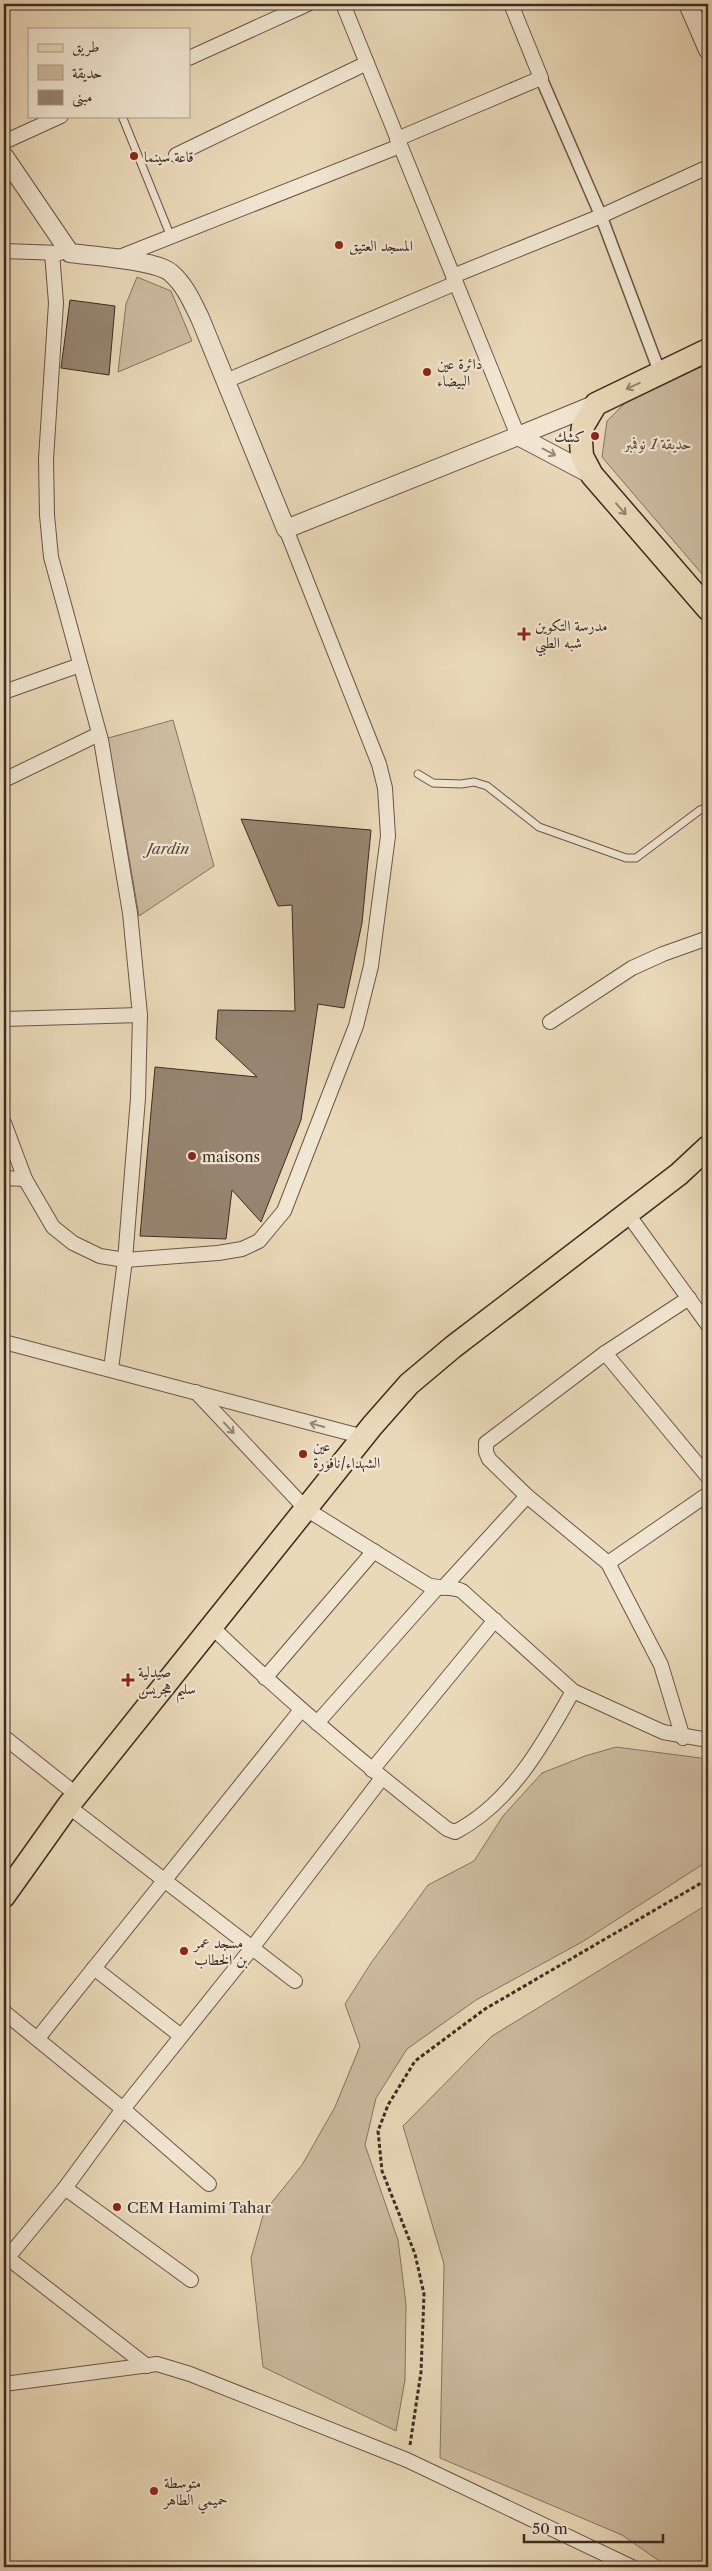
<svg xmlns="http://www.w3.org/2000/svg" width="712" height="2571" font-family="'Libre Caslon Text',Amiri,serif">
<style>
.green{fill:#cdbba0;stroke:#857362}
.building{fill:#978571;stroke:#3d2b23}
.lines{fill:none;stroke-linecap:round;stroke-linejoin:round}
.service-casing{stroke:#685648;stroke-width:9}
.pedestrian-casing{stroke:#685648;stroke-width:14}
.minor-casing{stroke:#685648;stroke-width:16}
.tertiary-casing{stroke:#685648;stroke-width:20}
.primary-casing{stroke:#3d2b23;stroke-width:25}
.path{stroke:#3d2b23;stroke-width:3;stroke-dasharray:4 2.5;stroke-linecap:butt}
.service{stroke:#f1e6d2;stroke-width:7}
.pedestrian{stroke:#f1e6d2;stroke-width:11}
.minor{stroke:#f1e6d2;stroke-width:14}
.tertiary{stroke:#f1e6d2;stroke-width:18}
.primary{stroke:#ead9b9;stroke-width:22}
.oneway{stroke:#94826e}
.oneway2{stroke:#97887a}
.poi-dot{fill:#8f2418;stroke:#f1e6d2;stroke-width:2}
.labels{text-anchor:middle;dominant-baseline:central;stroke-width:4.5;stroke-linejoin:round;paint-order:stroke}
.poi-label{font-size:15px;fill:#3d2b23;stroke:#f1e6d2;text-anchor:start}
.park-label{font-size:15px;font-style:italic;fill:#5a483c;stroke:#f1e6d2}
</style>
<rect width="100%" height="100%" fill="#ead9b9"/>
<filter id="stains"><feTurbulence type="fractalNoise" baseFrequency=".004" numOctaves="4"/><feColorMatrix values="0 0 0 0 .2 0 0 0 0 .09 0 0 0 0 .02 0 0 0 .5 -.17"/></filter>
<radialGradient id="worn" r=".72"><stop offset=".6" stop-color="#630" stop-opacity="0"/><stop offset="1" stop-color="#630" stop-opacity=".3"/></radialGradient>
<g class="green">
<path d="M137,277L171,291L192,341L118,372L126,304Z"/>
<path d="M708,364V581L602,457L607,421L634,394Z"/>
<path d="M173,720L214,866L139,916L119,799L101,740Z"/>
<path d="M616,1747L708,1759V1861L582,1942L476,2000L407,2049L376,2098L365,2145L398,2240L406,2304L405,2380L396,2431L263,2367L251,2258L264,2212L302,2165L335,2107L360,2046L345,2004L371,1963L428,1885L474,1861L503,1816L542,1773L585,1756Z"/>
<path d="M708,1904V2567H668L622,2535L440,2458L444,2264L403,2126L492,2036Z"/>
</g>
<g class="building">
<path d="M70,300L115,306L109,375L61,368Z"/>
<path d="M241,819L371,830L362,923L344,1008L318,1004L301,1120L261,1222L232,1190L226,1239L140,1236L155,1067L257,1077L216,1039L218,1010L295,1011L292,905L278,906Z"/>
</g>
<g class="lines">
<defs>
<g id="service">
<path d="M122,116L171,237"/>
<path d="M418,774L433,783L461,784L474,782L487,786L539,827L626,858H636L700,810L708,807"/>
</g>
<path id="pedestrian" d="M541,78L601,216L660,373"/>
<g id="minor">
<path d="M343,4L518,436"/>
<path d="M189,58L308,4"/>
<path d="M397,139L541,78L511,4"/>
<path d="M4,142L61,116"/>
<path d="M176,155L367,63"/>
<path d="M4,251L60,253"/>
<path d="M52,253L56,303L46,459L47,515L51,557L101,740L130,913L140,1015L138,1098L125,1260L111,1369"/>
<path d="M117,258L400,146"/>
<path d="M453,276L601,216L708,167"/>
<path d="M226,381L456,283"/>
<path d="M4,692L80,665"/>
<path d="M4,780L99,734"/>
<path d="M4,1019L140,1015"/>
<path d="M550,1022L632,968L663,954L708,938"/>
<path d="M4,1123L25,1179L53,1227L73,1243L100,1256L125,1260L218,1253L242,1249L259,1241L284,1211L356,1026L371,966L388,836L385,788L379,764L286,529"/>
<path d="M4,1178L25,1179"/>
<path d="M627,1213L708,1325"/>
<path d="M4,1342L364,1437"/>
<path d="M605,1353L708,1477"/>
<path d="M196,1392L306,1509L428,1585C440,1589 451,1586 462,1591L573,1691L663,1732L708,1740"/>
<path d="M527,1496L608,1563"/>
<path d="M443,1588L527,1496L489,1459L486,1452V1443L605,1353L689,1298"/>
<path d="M212,1627C286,1699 365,1765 447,1829L455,1832C510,1804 544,1743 573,1691"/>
<path d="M265,1678L374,1551"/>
<path d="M317,1723L437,1588"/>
<path d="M4,1737L77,1795"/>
<path d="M683,1738L661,1665L608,1563L708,1494"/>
<path d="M372,1770L495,1620"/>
<path d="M68,1806L295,1981"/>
<path d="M94,1968L181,2036"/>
<path d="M4,2012L123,2109L209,2184"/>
<path d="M38,2038L301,1710"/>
<path d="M65,2188L191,2280"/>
<path d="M4,2255L147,2366"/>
<path d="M4,2262L65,2188L123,2109L252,1948L382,1778"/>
<path d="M4,2384L157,2364L190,2374L407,2460L632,2567"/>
</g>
<g id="tertiary">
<path d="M688,4L708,50"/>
<path d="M4,156L70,253C91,256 157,260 171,273C185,285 192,302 200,318L286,529L518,436"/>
<path d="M592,475L518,436L596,404"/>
</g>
<g id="primary">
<path d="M708,350L596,404L583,426L581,441L582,456L592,475L708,609"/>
<path d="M4,1896L68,1806L372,1426L409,1384L453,1347L679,1174L708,1147"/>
</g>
</defs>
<use href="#service" class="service-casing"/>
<use href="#pedestrian" class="pedestrian-casing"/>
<use href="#minor" class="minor-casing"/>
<use href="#tertiary" class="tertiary-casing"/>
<use href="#primary" class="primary-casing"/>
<path class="path" d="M410,2445L421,2372L424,2294L415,2254L382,2171L378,2131L388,2105L415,2061L485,2009L708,1879"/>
<use href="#service" class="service"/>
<use href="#pedestrian" class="pedestrian"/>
<use href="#minor" class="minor"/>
<use href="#tertiary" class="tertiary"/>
<use href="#primary" class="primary"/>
</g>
<defs><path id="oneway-shaft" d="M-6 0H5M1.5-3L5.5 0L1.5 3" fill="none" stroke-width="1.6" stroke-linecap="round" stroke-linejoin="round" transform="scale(1.25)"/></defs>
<g class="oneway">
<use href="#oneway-shaft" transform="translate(633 386) rotate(155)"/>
<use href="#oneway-shaft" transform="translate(621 509) rotate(49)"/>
</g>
<g class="oneway2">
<use href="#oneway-shaft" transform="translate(549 452) rotate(28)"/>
<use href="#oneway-shaft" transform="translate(317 1425) rotate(-165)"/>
<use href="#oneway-shaft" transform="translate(229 1428) rotate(47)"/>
</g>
<g class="poi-dot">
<circle cx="134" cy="156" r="5"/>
<circle cx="339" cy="245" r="5"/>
<circle cx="427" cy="372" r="5"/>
<circle cx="595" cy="436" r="5"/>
<path d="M521.5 626.5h5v5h5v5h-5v5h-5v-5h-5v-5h5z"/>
<circle cx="192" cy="1156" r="5"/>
<circle cx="303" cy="1454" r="5"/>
<path d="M125.5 1672.5h5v5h5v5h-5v5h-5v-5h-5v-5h5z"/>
<circle cx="184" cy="1951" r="5"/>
<circle cx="117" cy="2207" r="5"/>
<circle cx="154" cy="2491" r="5"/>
</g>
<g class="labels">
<g class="poi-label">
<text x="144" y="156">قاعة سينما</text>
<text x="349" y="245">المسجد العتيق</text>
<text x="437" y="363">دائرة عين<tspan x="437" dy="17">البيضاء</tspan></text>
<text x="585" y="436" text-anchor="end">كشك</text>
<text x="535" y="625">مدرسة التكوين<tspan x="535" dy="17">شبه الطبي</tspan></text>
<text x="202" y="1156">maisons</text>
<text x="313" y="1445">عين<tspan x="313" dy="17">الشهداء/نافورة</tspan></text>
<text x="138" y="1671">صيدلية<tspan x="138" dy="17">سليم هجريس</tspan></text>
<text x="194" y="1942">مسجد عمر<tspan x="194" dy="17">بن الخطاب</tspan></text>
<text x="127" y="2207">CEM Hamimi Tahar</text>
<text x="164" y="2482">متوسطة<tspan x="164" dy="17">حميمي الطاهر</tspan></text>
</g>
<g class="park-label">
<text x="658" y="443">حديقة 1 نوفمبر</text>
<text x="168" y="848">Jardin</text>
</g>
</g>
<rect width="712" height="2571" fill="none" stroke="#ead9b9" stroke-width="20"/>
<rect x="5" y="5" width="702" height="2561" fill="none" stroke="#3d2b23" stroke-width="2.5"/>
<rect x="10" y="10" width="692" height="2551" fill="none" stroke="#3d2b23"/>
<rect x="28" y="28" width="162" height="90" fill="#f1e6d2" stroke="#a99b8c"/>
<rect x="38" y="44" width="25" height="8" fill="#ead9b9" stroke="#a99b8c"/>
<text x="72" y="52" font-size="15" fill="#3d2b23">طريق</text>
<rect x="38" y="65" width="25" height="15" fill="#cdbba0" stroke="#a99b8c"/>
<text x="72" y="78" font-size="15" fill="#3d2b23">حديقة</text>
<rect x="38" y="90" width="25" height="15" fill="#978571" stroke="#a99b8c"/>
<text x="72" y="102" font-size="15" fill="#3d2b23">مبنى</text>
<path d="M524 2534v8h139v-8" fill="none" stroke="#3d2b23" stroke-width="2.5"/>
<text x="532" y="2534" font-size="15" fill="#3d2b23" stroke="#f1e6d2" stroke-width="4" paint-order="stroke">50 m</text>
<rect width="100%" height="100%" filter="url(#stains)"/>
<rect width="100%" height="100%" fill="url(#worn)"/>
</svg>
